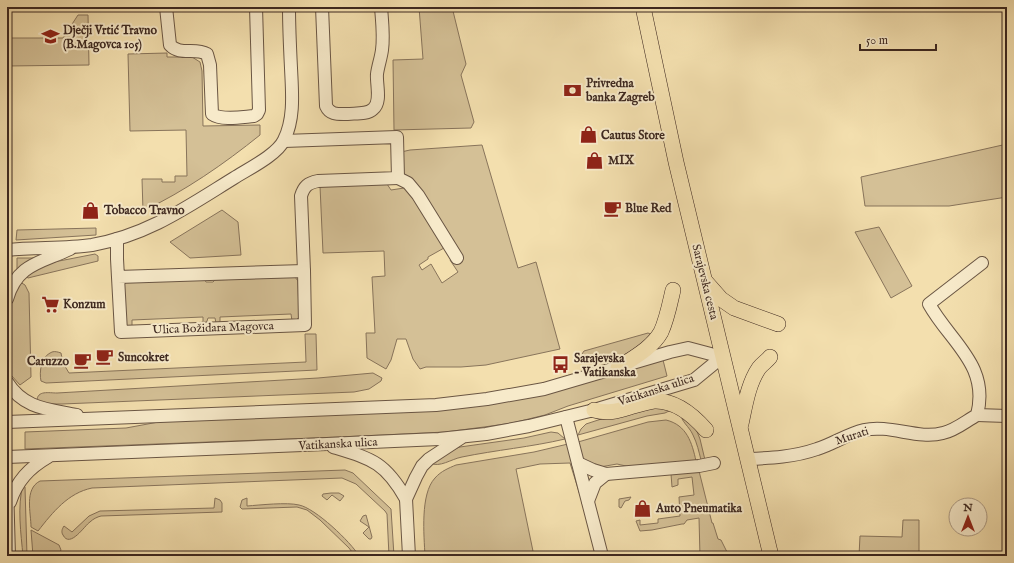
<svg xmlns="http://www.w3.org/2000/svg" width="1014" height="563" font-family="'IM FELL English',serif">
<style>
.green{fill:#d4c096;stroke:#88745b}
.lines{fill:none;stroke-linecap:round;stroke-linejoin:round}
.minor-casing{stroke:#6a5644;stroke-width:14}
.major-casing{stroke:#3d2820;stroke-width:16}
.minor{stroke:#f7eaca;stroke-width:12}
.major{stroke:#f3dfae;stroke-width:15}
.labels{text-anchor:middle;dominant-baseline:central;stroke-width:4;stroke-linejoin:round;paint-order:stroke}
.poi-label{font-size:12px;font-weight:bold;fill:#3d2820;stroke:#f7eaca;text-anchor:start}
.street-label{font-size:12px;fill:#3d2820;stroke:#f7eaca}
</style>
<rect width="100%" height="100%" fill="#f3dfae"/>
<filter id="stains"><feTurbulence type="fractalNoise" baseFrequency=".005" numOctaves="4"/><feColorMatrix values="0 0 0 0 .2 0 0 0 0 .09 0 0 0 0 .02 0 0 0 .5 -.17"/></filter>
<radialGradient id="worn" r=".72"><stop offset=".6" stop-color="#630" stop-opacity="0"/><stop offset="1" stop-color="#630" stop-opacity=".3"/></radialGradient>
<g class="green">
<path d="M419,7H452L466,64L461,75L474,122L471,128L394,130L393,60L423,59Z"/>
<path d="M78,15H88L89,65L7,66V38H63Z"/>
<path d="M167,53V57H192L200,62L202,71L203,126L260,125V135C224,164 185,191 143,211L142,179H162V182H175V176H187L186,130L130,131L128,54Z"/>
<path d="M1007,144V197L949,206H865L861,177Z"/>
<path d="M482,145L518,268L536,262L560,349L486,365L461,367H426L420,369L413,359L406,339H397L391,360L386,369L367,358L366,333H375L372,277L385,276L384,251L323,253L320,186L387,184L391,190L404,188L409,189L444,248L428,257V259L419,265L422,270L431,264L442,283L458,272L450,260L451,259L402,176L401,152L410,150Z"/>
<path d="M222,210L238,222L241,255L190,258L170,242Z"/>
<path d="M879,227L912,286L891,298L855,232Z"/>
<path d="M96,228V235L16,240L17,230Z"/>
<path d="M95,254L98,256V261L32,277L28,278L24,275L49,263Z"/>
<path d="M17,258H33L17,270Z"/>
<path d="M295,277L298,281L299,317L295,321H292L291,314L220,317V323H216L215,318H208L206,324H203V317L132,320V327L131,328L125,325L124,285L127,282L204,279L206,282H213L215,280Z"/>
<path d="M20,282L25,285L29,293L31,377L20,385L11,375L8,313L13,293Z"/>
<path d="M648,333L653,335L634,351L621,356L582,362V354L584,351Z"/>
<path d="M305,334H316L317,370L46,383L41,381C39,372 41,356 52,352C55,351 58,352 61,353L63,363L69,373L306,362Z"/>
<path d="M663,360L667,376L568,406L545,415L512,423L484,427L445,432L340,437L25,449V432L126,428L164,421L232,419L568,387Z"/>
<path d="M373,373L382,378L381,381L369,389L354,392L62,404H48L37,401C37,390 49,393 57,393L318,378Z"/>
<path d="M638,407L673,409L665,413L647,416L578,435L581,429L586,424Z"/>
<path d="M680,412L696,429L700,439L705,460H701C699,452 697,443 693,435C689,426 681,422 680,412Z"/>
<path d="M666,420C687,425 692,443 696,461L635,468L617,464L600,467L588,465L582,457L578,442L648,422Z"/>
<path d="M551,432L558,433L565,439C531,447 496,450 462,457C451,459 440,468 430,463L451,450L460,447L524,438Z"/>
<path d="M568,444L580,495L570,463L540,464L516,469L534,556H425C424,535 420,494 435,478C441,471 449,468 456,465L534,452Z"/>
<path d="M345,470L353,473L391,509L394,556H389L387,514L385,511L356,484L342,478L92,488C68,493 53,512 38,531L31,527C31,513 24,489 40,481Z"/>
<path d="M699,471L712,523H713L718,539L721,540L729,556H700L699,518L687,520L684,524H682L652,530L640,531L636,521L640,520V525L658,523V519L680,516L679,497L694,495L692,477L678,479V485L672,487L671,474Z"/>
<path d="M23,485L25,487L27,556H23C21,534 17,506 23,485Z"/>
<path d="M331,493H339L344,496L340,501L332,495L327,500L322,496L323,494Z"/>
<path d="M631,497L629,500L625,501L621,508L619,507V499Z"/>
<path d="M215,498L220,500L222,503V512L101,516C97,517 93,519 90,522C85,525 70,549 63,535C61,532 62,529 64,526L72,532L89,516L100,511L214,508Z"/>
<path d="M247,498V506C260,505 287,502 299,505C315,508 351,542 359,556H355L349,548L320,520L307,510L297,507L242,509L240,507L242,500Z"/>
<path d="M366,515L372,537L371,539H369L363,533L369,527L360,521L363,516Z"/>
<path d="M903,520H919V556H859L860,536L902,537Z"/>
<path d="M31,530L59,545L61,550L58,556H33Z"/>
</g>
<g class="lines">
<defs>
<g id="minor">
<path d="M166,7L170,45C180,56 195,47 207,54L210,65L212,114C222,121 242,117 254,116L257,114L259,110L256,7"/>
<path d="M322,7L326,106C330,115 338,114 347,114C354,113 367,115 373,109C382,102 376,84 377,74C378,66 381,58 382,50C384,36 382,21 381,7"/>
<path d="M284,141L397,137L398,178L318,181C308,183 304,186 301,196L304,271"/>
<path d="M398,178L408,183L418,195L457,258"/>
<path d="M117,239V259L121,332L305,325L304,271L118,277"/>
<path d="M7,250C35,247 64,249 92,245C148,235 187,207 234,178C248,169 277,155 284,140C295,118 292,91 291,68C290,48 289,27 289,7"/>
<path d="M7,299C17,264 40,263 70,249"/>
<path d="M7,382C24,409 48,409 77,415"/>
<path d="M977,415L1007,416"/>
<path d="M566,417L602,556"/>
<path d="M7,422L436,405L487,399L544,389L670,352L688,348L722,357"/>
<path d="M333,447C372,459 385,462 406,499"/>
<path d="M7,457L327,444L439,439L486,434L529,426L594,410L694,380L722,357"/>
<path d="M748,459C771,458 794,457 817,449C833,444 847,434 864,430C890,424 918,440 943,433C956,430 966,421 977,415C990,365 950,342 929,304L982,263"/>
<path d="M578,463L593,470L606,474L699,466L714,463"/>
<path d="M7,485L9,556"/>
<path d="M588,501L595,483L606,474"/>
<path d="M10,502C17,481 29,468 48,457"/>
<path d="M409,556L406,499L416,477L422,466L429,459L461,438"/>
</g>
<g id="major">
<path d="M643,7L676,162L771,556"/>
<path d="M706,282L721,299L734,308L778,324"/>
<path d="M618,368C633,358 652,348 661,332C667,319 670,303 673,290"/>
<path d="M594,410C608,414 617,411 630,407C638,405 646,402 654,401C675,400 693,415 706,430"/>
<path d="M741,424C745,406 748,384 759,368C762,364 767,361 770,357"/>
</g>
</defs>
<use href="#minor" class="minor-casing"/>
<use href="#major" class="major-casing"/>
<use href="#minor" class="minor"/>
<use href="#major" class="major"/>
</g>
<defs>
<symbol id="school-bare" viewBox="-9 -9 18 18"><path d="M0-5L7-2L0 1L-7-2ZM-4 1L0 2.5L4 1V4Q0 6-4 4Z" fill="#8f2418" stroke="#f7eaca" stroke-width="2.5" paint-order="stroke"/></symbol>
<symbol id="bank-bare" viewBox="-9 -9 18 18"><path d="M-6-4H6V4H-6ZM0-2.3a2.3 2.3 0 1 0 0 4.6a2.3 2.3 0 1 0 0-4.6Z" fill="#8f2418" stroke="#f7eaca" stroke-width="2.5" paint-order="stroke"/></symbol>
<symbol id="shop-bare" viewBox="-9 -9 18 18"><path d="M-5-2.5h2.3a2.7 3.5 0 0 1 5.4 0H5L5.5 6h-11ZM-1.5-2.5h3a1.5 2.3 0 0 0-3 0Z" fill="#8f2418" stroke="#f7eaca" stroke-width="2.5" paint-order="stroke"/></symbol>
<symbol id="cafe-bare" viewBox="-9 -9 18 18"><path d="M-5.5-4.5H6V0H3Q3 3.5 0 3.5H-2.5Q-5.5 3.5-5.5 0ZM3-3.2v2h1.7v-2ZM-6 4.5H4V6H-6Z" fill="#8f2418" stroke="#f7eaca" stroke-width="2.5" paint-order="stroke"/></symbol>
<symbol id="supermarket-bare" viewBox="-9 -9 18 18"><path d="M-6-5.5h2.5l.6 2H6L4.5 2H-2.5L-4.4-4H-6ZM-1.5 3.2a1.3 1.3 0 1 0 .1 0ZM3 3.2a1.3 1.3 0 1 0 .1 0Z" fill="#8f2418" stroke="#f7eaca" stroke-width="2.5" paint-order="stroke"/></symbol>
<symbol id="bus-bare" viewBox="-9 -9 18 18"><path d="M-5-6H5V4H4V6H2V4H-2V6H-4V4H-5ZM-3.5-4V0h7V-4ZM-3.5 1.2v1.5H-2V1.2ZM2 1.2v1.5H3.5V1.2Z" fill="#8f2418" stroke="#f7eaca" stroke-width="2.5" paint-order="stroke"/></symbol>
</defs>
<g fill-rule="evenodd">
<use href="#school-bare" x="38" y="24" width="25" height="25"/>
<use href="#bank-bare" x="560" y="78" width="25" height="25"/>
<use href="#shop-bare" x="576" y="122" width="25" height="25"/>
<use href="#shop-bare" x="582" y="148" width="25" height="25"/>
<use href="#cafe-bare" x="600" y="196" width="25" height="25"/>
<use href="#shop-bare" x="78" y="198" width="25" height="25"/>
<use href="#supermarket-bare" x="38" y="292" width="25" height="25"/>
<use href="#cafe-bare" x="92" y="344" width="25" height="25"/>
<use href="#cafe-bare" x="70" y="348" width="25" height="25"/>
<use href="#bus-bare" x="548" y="352" width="25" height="25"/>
<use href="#shop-bare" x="630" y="496" width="25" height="25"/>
</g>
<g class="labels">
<g class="poi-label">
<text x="63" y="30">Dječji Vrtić Travno<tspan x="63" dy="14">(B.Magovca 105)</tspan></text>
<text x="586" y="83">Privredna<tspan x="586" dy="14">banka Zagreb</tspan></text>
<text x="601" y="135">Cautus Store</text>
<text x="608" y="160">MIX</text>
<text x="625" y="208">Blue Red</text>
<text x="104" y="210">Tobacco Travno</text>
<text x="63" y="304">Konzum</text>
<text x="118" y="357">Suncokret</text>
<text x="574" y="358">Sarajevska<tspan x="574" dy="14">- Vatikanska</tspan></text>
<text x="69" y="361" text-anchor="end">Caruzzo</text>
<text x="656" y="508">Auto Pneumatika</text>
</g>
<g class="street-label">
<text transform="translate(705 282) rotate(76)">Sarajevska cesta</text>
<text transform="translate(213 328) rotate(-2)">Ulica Božidara Magovca</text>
<text transform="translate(656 390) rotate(-18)">Vatikanska ulica</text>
<text transform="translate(852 436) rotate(-18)">Murati</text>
<text transform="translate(338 444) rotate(-3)">Vatikanska ulica</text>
</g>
</g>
<rect width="1014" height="563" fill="none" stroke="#f3dfae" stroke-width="24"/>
<rect x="8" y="8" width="998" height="547" fill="none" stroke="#3d2820" stroke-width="2"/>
<rect x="12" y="12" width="990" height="539" fill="none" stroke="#3d2820"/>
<g transform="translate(968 517)"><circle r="19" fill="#f7eaca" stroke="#ad9c86"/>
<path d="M0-3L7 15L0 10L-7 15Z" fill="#8f2418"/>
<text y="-6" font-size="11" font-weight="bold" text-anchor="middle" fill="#3d2820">N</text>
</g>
<path d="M860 44v6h76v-6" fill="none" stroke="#3d2820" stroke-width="2"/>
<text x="866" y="44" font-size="12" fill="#3d2820" stroke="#f7eaca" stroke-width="3" paint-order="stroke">50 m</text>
<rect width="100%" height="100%" filter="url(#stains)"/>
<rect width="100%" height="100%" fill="url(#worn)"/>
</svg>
